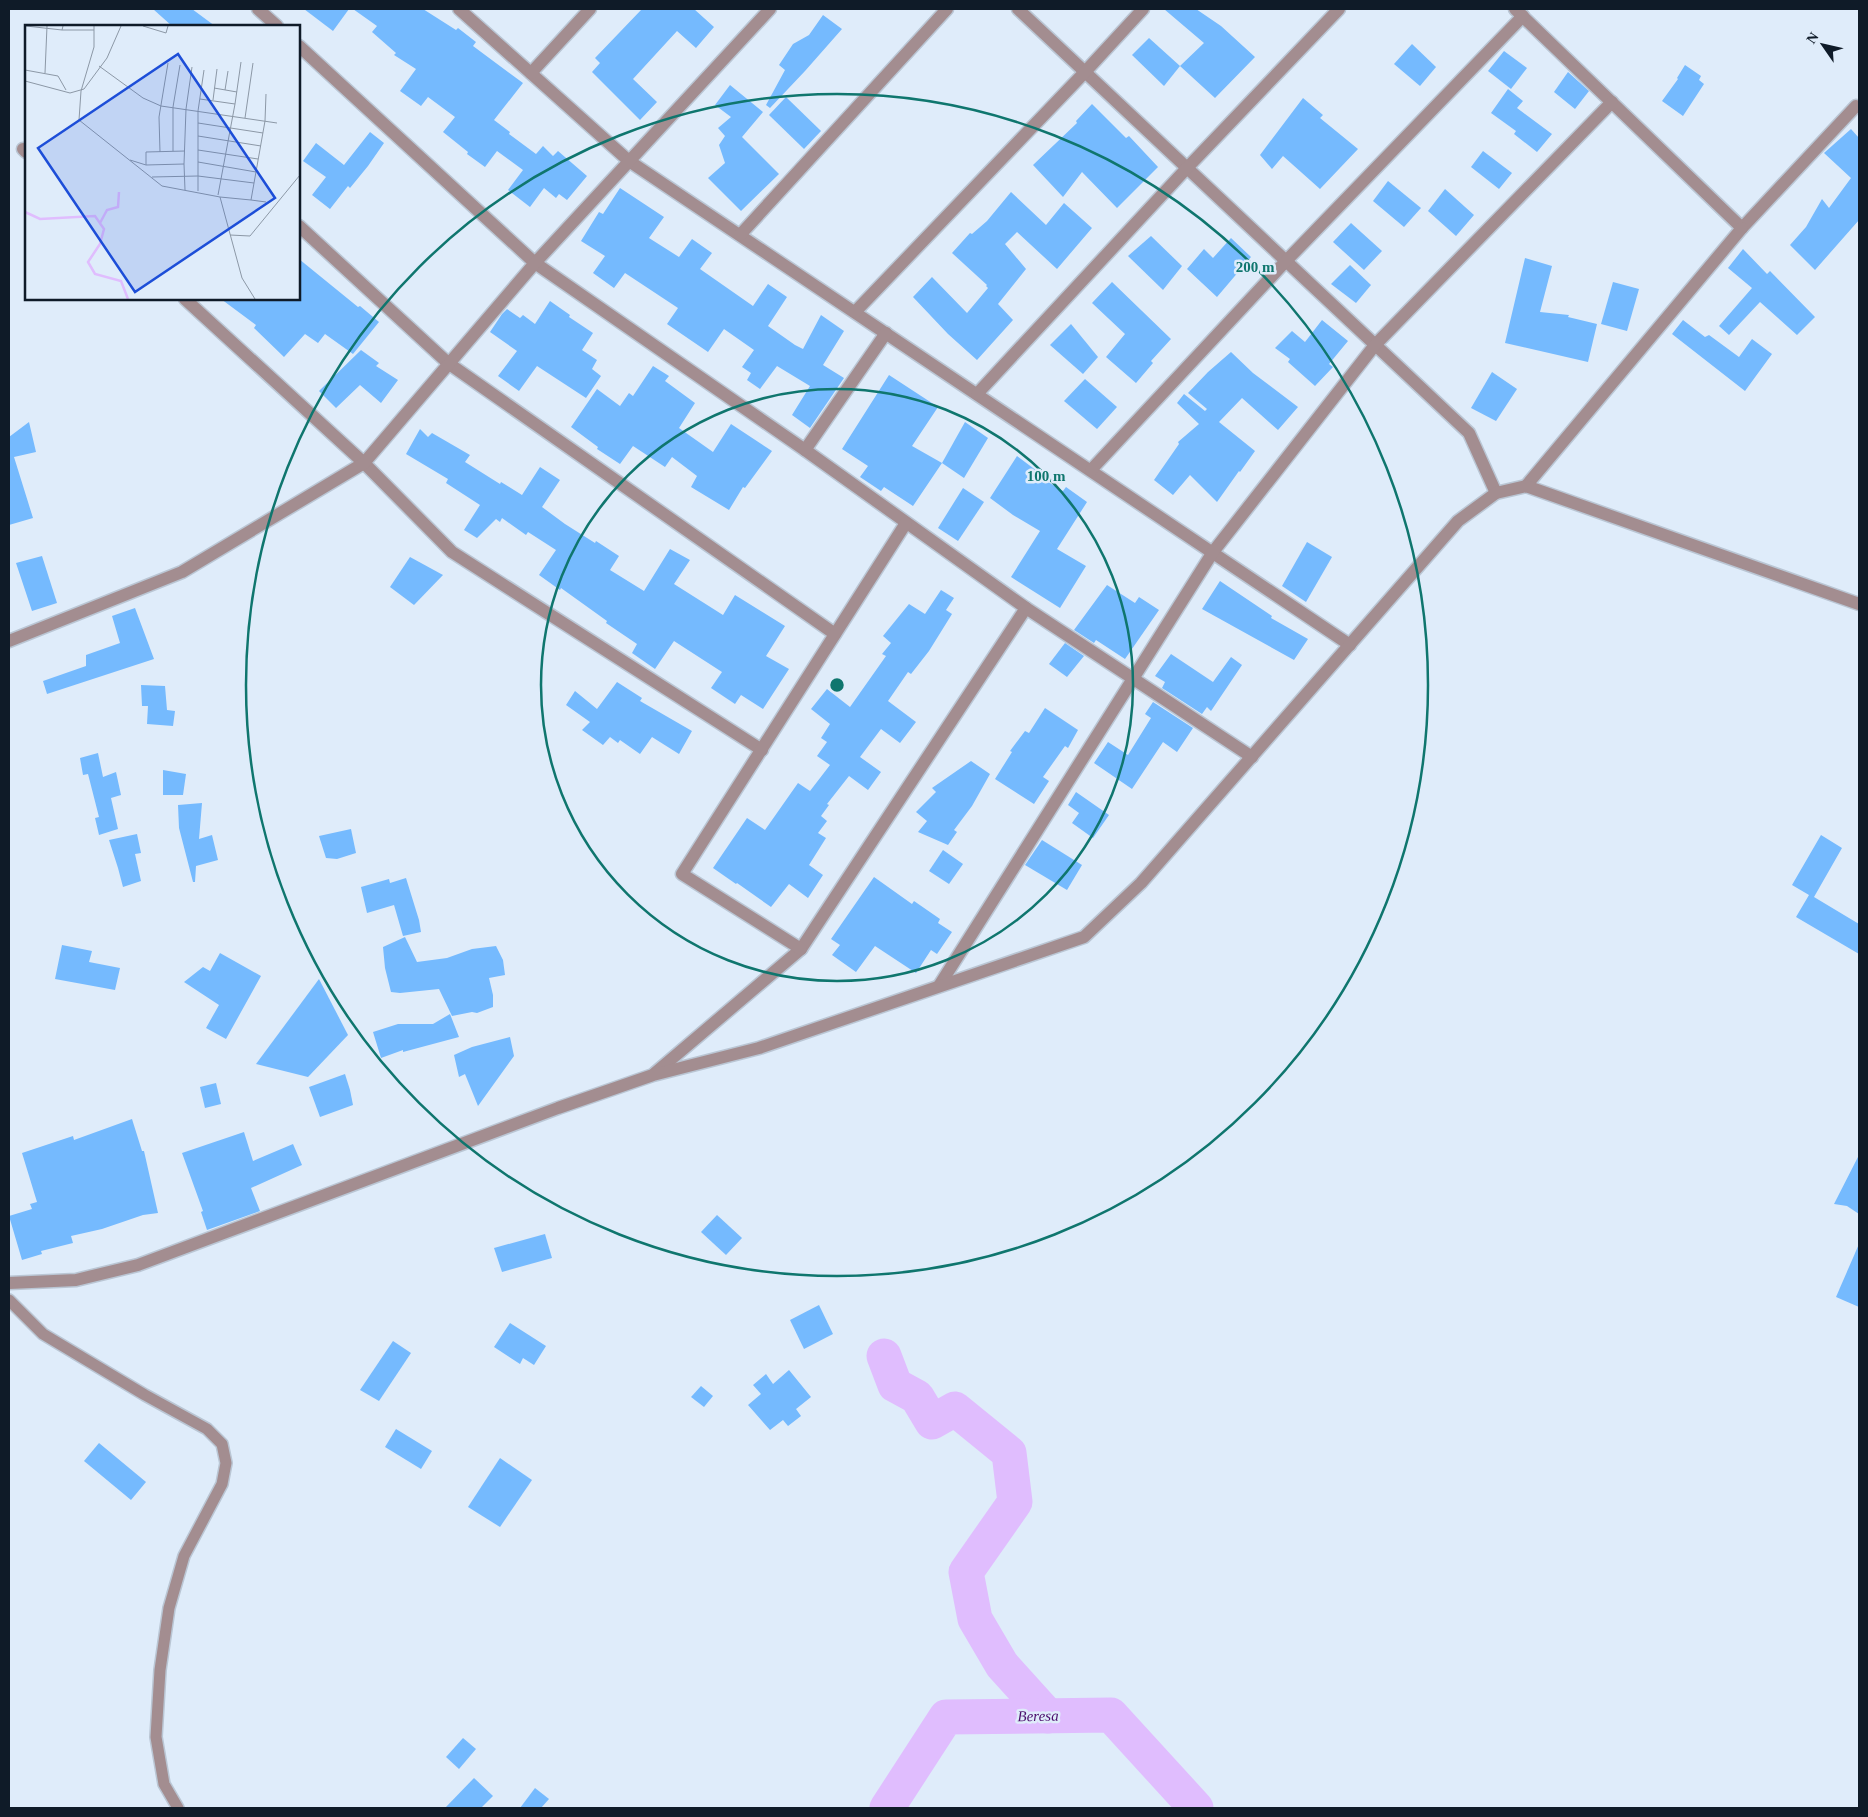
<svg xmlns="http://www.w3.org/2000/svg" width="1868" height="1817" font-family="Georgia,serif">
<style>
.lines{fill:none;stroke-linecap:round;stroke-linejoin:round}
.river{stroke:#e0bdfe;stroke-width:35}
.building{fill:#75bafe}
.service-casing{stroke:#bac6d4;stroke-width:14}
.minor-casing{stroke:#bac6d4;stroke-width:15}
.tertiary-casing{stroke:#bac6d4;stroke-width:15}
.service{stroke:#a38d90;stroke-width:11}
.minor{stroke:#a38d90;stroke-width:12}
.tertiary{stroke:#a38d90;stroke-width:12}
.ring{fill:none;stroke:#0f766e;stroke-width:2.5}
.labels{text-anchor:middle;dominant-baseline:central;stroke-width:5;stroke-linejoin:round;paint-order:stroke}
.water-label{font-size:15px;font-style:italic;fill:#4b0e6d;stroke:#dfecfa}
.inset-river{fill:none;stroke:#e0bdfe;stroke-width:2.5}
.inset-road{fill:none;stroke:#8c98a6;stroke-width:1}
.view{fill:#1d4ed8;fill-opacity:0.15;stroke:#1d4ed8;stroke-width:2.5}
.inset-edge{fill:none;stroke:#0f1b28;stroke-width:2.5}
.centre{fill:#0f766e;stroke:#dfecfa;stroke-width:2.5}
.ring-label{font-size:15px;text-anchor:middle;font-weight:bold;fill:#0f766e;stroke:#dfecfa;stroke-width:5;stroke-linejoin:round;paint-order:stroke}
</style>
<rect width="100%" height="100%" fill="#dfecfa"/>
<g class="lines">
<g class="river">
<path d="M884,1356L895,1385L917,1397L932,1422L955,1409L1009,1453L1015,1502L966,1572L975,1619L1002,1665L1048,1716"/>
<path d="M887,1808L946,1717L1111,1715L1196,1808"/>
</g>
</g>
<g class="building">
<path d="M153,9H192L215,26H172Z"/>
<path d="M304,9H349L333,31Z"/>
<path d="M353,9H423L456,30L458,28L476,42L473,46L523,83L494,120L510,132L509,134L536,154L543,146L553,156L558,151L587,176L567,200L559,194L556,198L544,188L530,207L508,190L523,170L497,151L485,167L467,154L468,152L443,132L455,117L428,97L421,106L400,91L416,69L394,55L396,53L372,32L377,26Z"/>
<path d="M642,9H694L714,27L696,48L677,31L633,79L657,102L640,120L592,72L600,63L595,58Z"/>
<path d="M1164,9H1196L1221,26L1255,57L1215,98L1180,66L1204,43Z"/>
<path d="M823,15L842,29L805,71L770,108L766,105L785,70L779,65L793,44L809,35Z"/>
<path d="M1149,38L1180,66L1164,86L1132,55Z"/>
<path d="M1412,44L1436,67L1420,86L1394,64Z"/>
<path d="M1504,51L1527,68L1511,89L1488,71Z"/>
<path d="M1685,65L1701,76L1699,80L1704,84L1683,116L1662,101L1678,79L1677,78Z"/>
<path d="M1568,72L1589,91L1575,109L1554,92Z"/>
<path d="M730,85L763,112L742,137L779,174L741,211L708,178L725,163L719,145L725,136L718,128L731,117L715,105Z"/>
<path d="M1508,89L1523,101L1517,108L1552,134L1537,152L1514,134L1516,131L1491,113Z"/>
<path d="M786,97L821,131L804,149L769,115Z"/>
<path d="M1303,98L1323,115L1320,118L1358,149L1320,189L1283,156L1272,169L1260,155Z"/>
<path d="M1092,104L1126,138L1129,136L1158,167L1117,208L1082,172L1063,197L1033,165L1077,123L1076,121Z"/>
<path d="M1851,129L1859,138V220L1815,270L1790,245L1806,227L1822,199L1829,208L1851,178L1824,153Z"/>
<path d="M370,132L384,143L368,166L350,188L348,186L330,209L312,195L326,177L303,161L316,143L344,165Z"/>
<path d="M1483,151L1512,173L1499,189L1471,167Z"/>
<path d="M1388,181L1421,208L1404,227L1373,201Z"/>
<path d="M620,188L664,217L649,238L679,257L692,239L712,253L700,269L753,306L768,284L787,297L768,326L795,345L803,349L821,315L844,331L823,365L844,378L810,428L792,415L810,386L777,366L760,389L747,380L751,373L742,367L754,350L724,329L708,352L667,324L678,308L625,273L614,288L593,273L605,256L581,241L599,212L603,214Z"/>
<path d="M1445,189L1474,215L1456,236L1428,211Z"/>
<path d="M1011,192L1046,225L1064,203L1092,228L1057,269L1017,232L1005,244L1026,269L998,304L1013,320L977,360L948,334L913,297L932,277L967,313L988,288L986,286L987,285L952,253L970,233L972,234L987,221Z"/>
<path d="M1351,223L1382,251L1364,270L1333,242Z"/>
<path d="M1151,236L1182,266L1163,290L1128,256Z"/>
<path d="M1231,238L1251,257L1217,297L1187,269L1204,249L1213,258Z"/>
<path d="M1743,249L1767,274L1770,271L1815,317L1797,335L1760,302L1729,335L1719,326L1752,288L1728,268Z"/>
<path d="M1525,258L1552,266L1540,312L1569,315L1568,317L1597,324L1588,362L1505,343Z"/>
<path d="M299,259L358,307L360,306L379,322L353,354L325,334L318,343L305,334L284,357L254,328L256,325L221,299H299Z"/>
<path d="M1350,265L1371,285L1356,303L1331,284Z"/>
<path d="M1112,282L1171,339L1151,361L1153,363L1136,383L1106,357L1125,334L1092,303Z"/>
<path d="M1613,282L1639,289L1627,331L1601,324Z"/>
<path d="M550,301L570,315L569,317L593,333L582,350L597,360L592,369L601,376L586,398L537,366L519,391L498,376L517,351L490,332L502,314L507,309L520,318L523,315L535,324Z"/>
<path d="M1322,320L1348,341L1329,364L1333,367L1315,386L1288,362L1290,359L1275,348L1292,331L1305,342Z"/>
<path d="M1683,320L1705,337L1709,335L1739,357L1752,339L1772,354L1745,391L1672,334Z"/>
<path d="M1071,324L1098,357L1083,374L1050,345Z"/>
<path d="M361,350L379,363L376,366L398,380L381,403L360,385L336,408L319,391Z"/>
<path d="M1231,352L1253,373L1298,407L1278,430L1242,398L1219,422L1255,451L1240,472L1239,471L1217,502L1190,475L1173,495L1154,480L1179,444L1178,442L1199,424L1177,403L1184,394L1205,411L1207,409L1188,393L1208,372Z"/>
<path d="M653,366L669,376L665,381L695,403L679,428L713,452L731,424L772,451L745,488L743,487L729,510L691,487L697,476L672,457L665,467L633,446L620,464L597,449L598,447L571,427L597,389L620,406L629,393L633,396Z"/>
<path d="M1492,372L1517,389L1496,421L1471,408Z"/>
<path d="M889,375L938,407L912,446L942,463L913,506L884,487L881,491L860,477L868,466L842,449Z"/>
<path d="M1085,379L1117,407L1097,429L1064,401Z"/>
<path d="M29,422L36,452L14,457L33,518L9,525V437Z"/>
<path d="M965,422L988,438L964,478L942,463Z"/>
<path d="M420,429L428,437L432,433L470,455L465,462L500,484L501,482L522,495L540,467L560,480L542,507L565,524L595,543L596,541L619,556L610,570L644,591L670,549L690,560L674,584L723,615L735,595L785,626L766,656L789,669L763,709L741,695L735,704L711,688L722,672L674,641L655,669L632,653L637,644L606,623L607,621L561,588L560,590L539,575L556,550L528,532L526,535L502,518L500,522L496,519L477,538L464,530L480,505L446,483L448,479L406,454Z"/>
<path d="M1017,456L1037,471L1035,474L1063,491L1066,487L1087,502L1057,549L1086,566L1060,608L1011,577L1040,531L1013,515L990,498Z"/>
<path d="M963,488L984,502L958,541L938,528Z"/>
<path d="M1307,542L1332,557L1306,602L1282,586Z"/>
<path d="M42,556L57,603L32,611L16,563Z"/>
<path d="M410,557L443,575L414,605L390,587Z"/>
<path d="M1220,581L1272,616L1271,618L1308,639L1294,660L1202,609Z"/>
<path d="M1107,585L1135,603L1139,597L1159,610L1125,659L1096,640L1094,643L1074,630Z"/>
<path d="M941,590L954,598L946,610L952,614L929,651L911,674L908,672L888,701L916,722L900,743L881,729L860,757L881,772L868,790L849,776L827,804L829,805L821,816L827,821L818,833L826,838L809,865L823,875L808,898L789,884L771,907L737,883L736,884L713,868L747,818L765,830L798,783L810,791L830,765L817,756L827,742L821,738L830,724L811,709L827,689L850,707L886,656L882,654L891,643L883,636L909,604L925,614Z"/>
<path d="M135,608L154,659L47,694L43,681L86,666V655L120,643L112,616Z"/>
<path d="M1065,643L1084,656L1067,677L1049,664Z"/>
<path d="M1171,654L1213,682L1231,657L1242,665L1211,711L1207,707L1202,714L1162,688L1165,682L1155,676Z"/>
<path d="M617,682L642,698L640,701L692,731L679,754L652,737L640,754L620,740L618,743L610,737L603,745L582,730L590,722L566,705L575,691L597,709Z"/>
<path d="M141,685L165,686L167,710L175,711L173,726L147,724L148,706H142Z"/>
<path d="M1153,702L1193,728L1177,752L1163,742L1132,789L1094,763L1108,742L1128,755L1151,718L1145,714Z"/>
<path d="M1045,708L1078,730L1068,748L1065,746L1043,777L1049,781L1034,804L995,779L1012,752L1010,751L1025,731L1029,733Z"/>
<path d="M98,753L103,777L116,772L121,795L111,798L118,829L99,835L95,818L99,817L88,774L83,775L80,758Z"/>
<path d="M971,761L990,774L972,806L954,830L957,832L948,845L918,832L927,821L916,812L936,792L932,788Z"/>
<path d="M163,770L186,774L183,795H163Z"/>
<path d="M1076,792L1109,815L1093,838L1072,823L1079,813L1068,805Z"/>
<path d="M202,803L199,839L212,835L218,860L196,866L195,882H193L179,828L178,805Z"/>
<path d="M351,829L356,853L337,859L326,858L319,836Z"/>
<path d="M137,834L141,853L135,854L141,881L123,887L118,868L109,840Z"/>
<path d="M1821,835L1842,848L1814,897L1859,924V954L1796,917L1809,895L1792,885Z"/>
<path d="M1042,840L1082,865L1067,890L1025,865Z"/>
<path d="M943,850L963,864L949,884L929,871Z"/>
<path d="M874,877L912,904L914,901L940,919L938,923L952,932L937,954L931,950L916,973L875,946L856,972L832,955L840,945L831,939Z"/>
<path d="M406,878L419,920L421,932L403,936L394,905L367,913L361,887L389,879L390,883Z"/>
<path d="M405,937L417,962L447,958L472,949L496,946L503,960L505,975L489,978L493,995V1007L477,1013L472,1012L452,1016L439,989L400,993L391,992L385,968L383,947Z"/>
<path d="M62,945L92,951L89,962L120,968L115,990L55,979Z"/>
<path d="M220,953L261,976L226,1039L206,1028L219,1005L184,982L203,967L210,971Z"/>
<path d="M319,979L348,1035L308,1077L256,1064Z"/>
<path d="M450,1014L459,1037L403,1052V1050L381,1058L373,1032L398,1024H433Z"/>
<path d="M510,1037L514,1056L478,1106L465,1074L459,1077L454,1055L472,1047Z"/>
<path d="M345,1074L350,1090L353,1105L320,1117L309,1087Z"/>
<path d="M216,1083L221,1104L205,1108L200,1087Z"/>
<path d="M132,1119L142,1151H144L158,1213L143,1215L102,1229L71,1236L73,1243L41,1251L42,1254L22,1260L9,1216L32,1209L30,1204L37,1202L22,1153L73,1136L74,1140Z"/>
<path d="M244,1132L253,1161L293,1144L302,1165L251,1188L260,1211L207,1230L201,1212L203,1211L182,1153Z"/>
<path d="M1859,1155V1214L1847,1206L1834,1204Z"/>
<path d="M717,1215L742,1238L726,1255L701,1232Z"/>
<path d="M545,1234L552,1258L502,1272L494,1248Z"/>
<path d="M1859,1244V1307L1836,1297Z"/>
<path d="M819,1305L833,1334L804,1349L790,1320Z"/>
<path d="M510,1323L546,1346L534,1365L523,1358L520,1364L494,1347Z"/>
<path d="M393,1341L411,1353L379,1401L360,1390Z"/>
<path d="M789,1370L811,1397L796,1409L801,1416L788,1426L783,1420L770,1430L748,1405L761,1394L753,1385L766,1374L773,1384Z"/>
<path d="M701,1386L713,1396L704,1407L691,1397Z"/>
<path d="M396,1429L432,1451L421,1469L385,1447Z"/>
<path d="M99,1443L146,1482L131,1500L84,1461Z"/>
<path d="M500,1458L532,1480L500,1527L468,1507Z"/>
<path d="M463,1738L476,1749L459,1769L446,1757Z"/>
<path d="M474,1778L493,1796L481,1808H445Z"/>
<path d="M535,1788L549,1799L541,1808H520Z"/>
</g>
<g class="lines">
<defs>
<path id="service" d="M9,1300L43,1334L145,1395L207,1429L222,1444L226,1463L222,1484L184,1556L169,1608L160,1670L156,1737L164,1784L178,1808"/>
<g id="minor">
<path d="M258,9L277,26"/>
<path d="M459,9L629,161L1350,645"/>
<path d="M1018,9L1469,433L1496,493"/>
<path d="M1515,9L1742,228L1856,106"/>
<path d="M299,46L535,263L805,450L1026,608L801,949L655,1073"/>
<path d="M531,73L590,9"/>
<path d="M23,149L26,152"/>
<path d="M299,226L448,363L835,634"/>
<path d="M740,235L947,9"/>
<path d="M185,299L364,463L452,552L762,750"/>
<path d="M855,312L1085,72L1143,9"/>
<path d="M977,394L1187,168L1339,9"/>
<path d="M805,450L886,333"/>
<path d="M1091,470L1286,261L1523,16"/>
<path d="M1526,486L1742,228"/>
<path d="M1026,608L1252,757"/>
<path d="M801,949L682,874L906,523"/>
<path d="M939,986L1213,552L1375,345L1612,102"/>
<path d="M9,1283L76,1280L138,1265L558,1108L653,1075L759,1048L1084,937L1141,883L1458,521L1496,493L1526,486L1859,604"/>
</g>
<path id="tertiary" d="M9,641L182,572L364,463L535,263L770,9"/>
</defs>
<use href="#service" class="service-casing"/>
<use href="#minor" class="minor-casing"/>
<use href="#tertiary" class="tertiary-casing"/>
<use href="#service" class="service"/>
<use href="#minor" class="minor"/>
<use href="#tertiary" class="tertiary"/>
</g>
<g class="ring">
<circle cx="837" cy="685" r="296"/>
<circle cx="837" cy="685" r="591"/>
</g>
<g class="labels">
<g class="water-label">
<text transform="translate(1038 1716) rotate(-1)">Beresa</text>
</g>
</g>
<g transform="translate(25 25)">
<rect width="275" height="275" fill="#dfecfa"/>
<path class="inset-river" d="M0,187L15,194L70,191L79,204L75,219L63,237L70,249L96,256L103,274M75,198L82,185L93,182L94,167"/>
<path class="inset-road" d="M1,1L37,5M38,1L37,5H69M69,1V22L56,66L54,95L137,161L195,172L217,253L230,274M118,1L141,8L143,1M74,41L118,73L136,81L252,98M0,45L33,51L41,65M20,48L22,1M0,56L45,68L59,64L82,33L96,1M189,63L212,67M200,65L203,46M241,69L240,96L226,175L241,177M175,74L210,79L193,170M188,75L192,44M210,79L216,37M220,93L228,38M173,98L238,108M173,111L236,121M173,125L233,134M148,126V82L155,40M135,127L134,92L143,38M105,135L121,140L159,139L161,84L167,42M173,137L231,147M159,139L160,165M121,140V127L160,126M127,152L173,151L229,158M173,166V86L179,45M195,172L226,175M205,210L225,211L275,150"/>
<path class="view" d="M153,29L250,173L110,267L13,123Z"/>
<rect width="275" height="275" class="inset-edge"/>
</g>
<circle cx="837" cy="685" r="8" class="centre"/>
<g class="ring-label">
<text x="1255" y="272">200 m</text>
<text x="1046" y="481">100 m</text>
</g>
<rect width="1868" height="1817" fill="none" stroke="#0f1b28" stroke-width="20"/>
<g transform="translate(1823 45) rotate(304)" stroke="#dfecfa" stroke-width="4" paint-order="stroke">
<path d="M0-4L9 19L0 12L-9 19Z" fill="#0f1b28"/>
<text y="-8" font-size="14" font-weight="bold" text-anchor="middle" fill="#0f1b28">N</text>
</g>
</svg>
